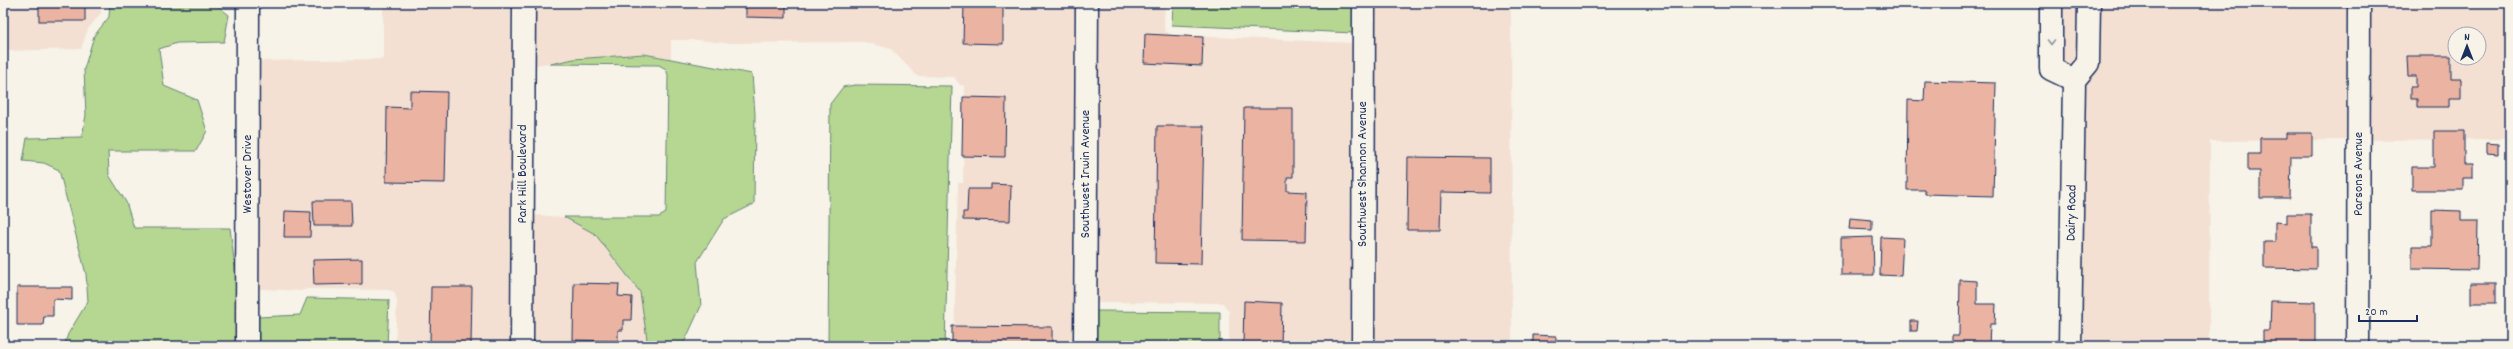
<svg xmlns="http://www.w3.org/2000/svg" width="2513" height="349" font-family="Dekko,sans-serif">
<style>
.built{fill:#f3e0d3;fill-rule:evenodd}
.green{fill:#b6d791;stroke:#688378}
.building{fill:#ebb4a2;stroke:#1b2f5e}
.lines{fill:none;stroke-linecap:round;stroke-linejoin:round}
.minor-casing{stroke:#1b2f5e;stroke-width:25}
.minor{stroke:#f7f3e8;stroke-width:22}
.oneway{stroke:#8991a3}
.labels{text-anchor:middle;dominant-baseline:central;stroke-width:3;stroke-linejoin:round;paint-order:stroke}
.street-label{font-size:14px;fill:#1b2f5e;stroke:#f7f3e8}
</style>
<rect width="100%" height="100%" fill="#f7f3e8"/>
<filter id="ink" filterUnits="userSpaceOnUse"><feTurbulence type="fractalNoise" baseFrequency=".025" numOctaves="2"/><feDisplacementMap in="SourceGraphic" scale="8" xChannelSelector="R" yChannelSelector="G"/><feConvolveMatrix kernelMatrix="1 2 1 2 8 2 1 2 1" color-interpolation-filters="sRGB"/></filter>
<g filter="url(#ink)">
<g class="built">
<path d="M3,3H101V13L88,29L81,49L3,51Z"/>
<path d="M383,3H1165L1164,25L1165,31L1172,35L1353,43L1363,3H1511L1512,346H1229V312L1223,303L1096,302L1087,346H954L958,183H963L965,86L960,85L954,77L917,76L891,49L864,42L724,43L697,40H671V59L644,54L574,59L536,65L532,69L534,215L564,217L595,234L640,292L648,346H395L397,300L394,292L389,290L307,289L301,291L246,288L241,61L383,59Z"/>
<path d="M2061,3H2078V59L2072,67L2061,62Z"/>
<path d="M2098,3H2510V139L2210,141L2209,346H2080L2084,84L2096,71L2098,63ZM2455,34H2479V58H2455Z"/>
</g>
<g class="green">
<path d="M110,3H214L229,15L224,42L177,43L159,49L164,86L197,100L207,131L196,151H108L109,175L126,202L134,228H230L237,284L238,346H64L68,334L88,301L86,274L59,170L44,163L23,161L27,138L82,137L86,115L84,69L94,36L109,17Z"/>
<path d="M1173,3H1355L1354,33L1172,25Z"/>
<path d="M644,54L752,74L755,114L754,204L724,219L697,262L701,306L683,345L648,346L640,292L595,234L564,217H659L666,213L668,75L666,69L659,65L550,64L574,59Z"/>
<path d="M855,85L952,86L945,346H828L830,104L843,87Z"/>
<path d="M307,298L389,300L387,346H259L258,317L300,315Z"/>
<path d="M1095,311L1220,312V346H1095Z"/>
</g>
<g class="building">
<rect x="39" y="3" width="46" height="18"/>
<path d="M746,3H786V18L746,17Z"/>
<path d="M964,3H1003V44L963,43Z"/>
<path d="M1145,34L1203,37L1202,66L1144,63Z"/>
<path d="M2407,56H2451V79H2461V99H2449V107H2417V99H2411V87H2416V76H2408Z"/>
<path d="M1925,81L1996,83L1993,196L1925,194V190H1907L1908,100L1924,101Z"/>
<path d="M410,91L447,92L445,183L386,182L387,107L410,108Z"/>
<path d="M963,97L1006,98L1005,157L962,156Z"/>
<path d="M1244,108H1293V177H1287V191L1307,192L1306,241L1242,240Z"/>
<path d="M1157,126H1204L1201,264L1155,263Z"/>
<path d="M2434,131H2464V164H2473V178H2463V190H2412V167H2434Z"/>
<path d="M2286,133H2312V156H2291L2290,198H2260V171H2248V154H2260V138H2286Z"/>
<path d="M2487,143L2498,144V154L2487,153Z"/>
<path d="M1408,157L1490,158V193L1441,192L1440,230H1407Z"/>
<path d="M991,184L1011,185L1010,221L963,220V212H967L968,189H991Z"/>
<path d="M313,201H351L352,226H314Z"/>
<path d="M2432,210L2461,211V221H2478L2477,270L2412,269V246H2432Z"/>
<path d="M285,211L311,212L310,237H284Z"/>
<path d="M2287,214H2311V247H2316V269L2264,268V242H2275V222L2287,223Z"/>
<path d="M1850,218L1872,220V230L1849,229Z"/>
<path d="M1873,237L1874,275H1841V238Z"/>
<path d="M1881,237L1903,238L1901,276L1880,275Z"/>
<path d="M362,259V284L314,285L313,260Z"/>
<path d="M1960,280L1977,281V304H1996L1995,324H1990L1989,346H1952V335H1959Z"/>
<path d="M574,283L619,284L618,296L632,297L631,320H623V330H618V341L573,340Z"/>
<rect x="2471" y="283" width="25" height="20"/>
<path d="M17,287H72V300L53,299V316H44L43,325H17Z"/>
<path d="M431,287H472L471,346H430Z"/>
<path d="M1244,301L1282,303L1281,346H1243Z"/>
<path d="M2271,301L2315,302V346H2263V331H2270Z"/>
<path d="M1911,321H1918L1917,331H1911Z"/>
<path d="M952,326L1052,327V346H952Z"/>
<path d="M1533,335L1556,336V346H1533Z"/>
<path d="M1789,344L1842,346H1789Z"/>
</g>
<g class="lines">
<defs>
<g id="minor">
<path d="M2051,3V69L2074,80"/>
<path d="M247,346L248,3"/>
<path d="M522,346L524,3"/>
<path d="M1085,346L1087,3"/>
<path d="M1363,346L1364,3"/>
<path d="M2070,346L2074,80L2088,63L2089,3"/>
<path d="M2358,346L2359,3"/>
</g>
</defs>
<use href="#minor" class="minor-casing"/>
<use href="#minor" class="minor"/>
</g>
<defs><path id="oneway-chevron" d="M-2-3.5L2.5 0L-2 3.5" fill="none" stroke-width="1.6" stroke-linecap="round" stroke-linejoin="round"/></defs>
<use class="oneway" href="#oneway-chevron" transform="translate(2051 42) rotate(90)"/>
</g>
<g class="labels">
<g class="street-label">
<text transform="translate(248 174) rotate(-90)">Westover Drive</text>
<text transform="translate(523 174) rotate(-90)">Park Hill Boulevard</text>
<text transform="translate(1086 174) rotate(-90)">Southwest Irwin Avenue</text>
<text transform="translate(1363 174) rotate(-90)">Southwest Shannon Avenue</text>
<text transform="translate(2359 174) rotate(-90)">Parsons Avenue</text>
<text transform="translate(2072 213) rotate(-89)">Dairy Road</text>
</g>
</g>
<rect width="2513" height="349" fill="none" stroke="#f7f3e8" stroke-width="16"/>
<rect x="8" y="8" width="2497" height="333" fill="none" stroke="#1b2f5e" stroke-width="1.5" filter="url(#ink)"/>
<g transform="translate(2467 46)"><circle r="19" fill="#f7f3e8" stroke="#9fa5b1"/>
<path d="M0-3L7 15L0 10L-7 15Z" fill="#1b2f5e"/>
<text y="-6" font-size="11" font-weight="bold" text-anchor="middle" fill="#1b2f5e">N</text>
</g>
<path d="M2359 315v6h58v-6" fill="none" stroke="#1b2f5e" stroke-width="2"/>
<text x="2365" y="315" font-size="12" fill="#1b2f5e" stroke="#f7f3e8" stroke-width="3" paint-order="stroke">20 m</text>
</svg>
